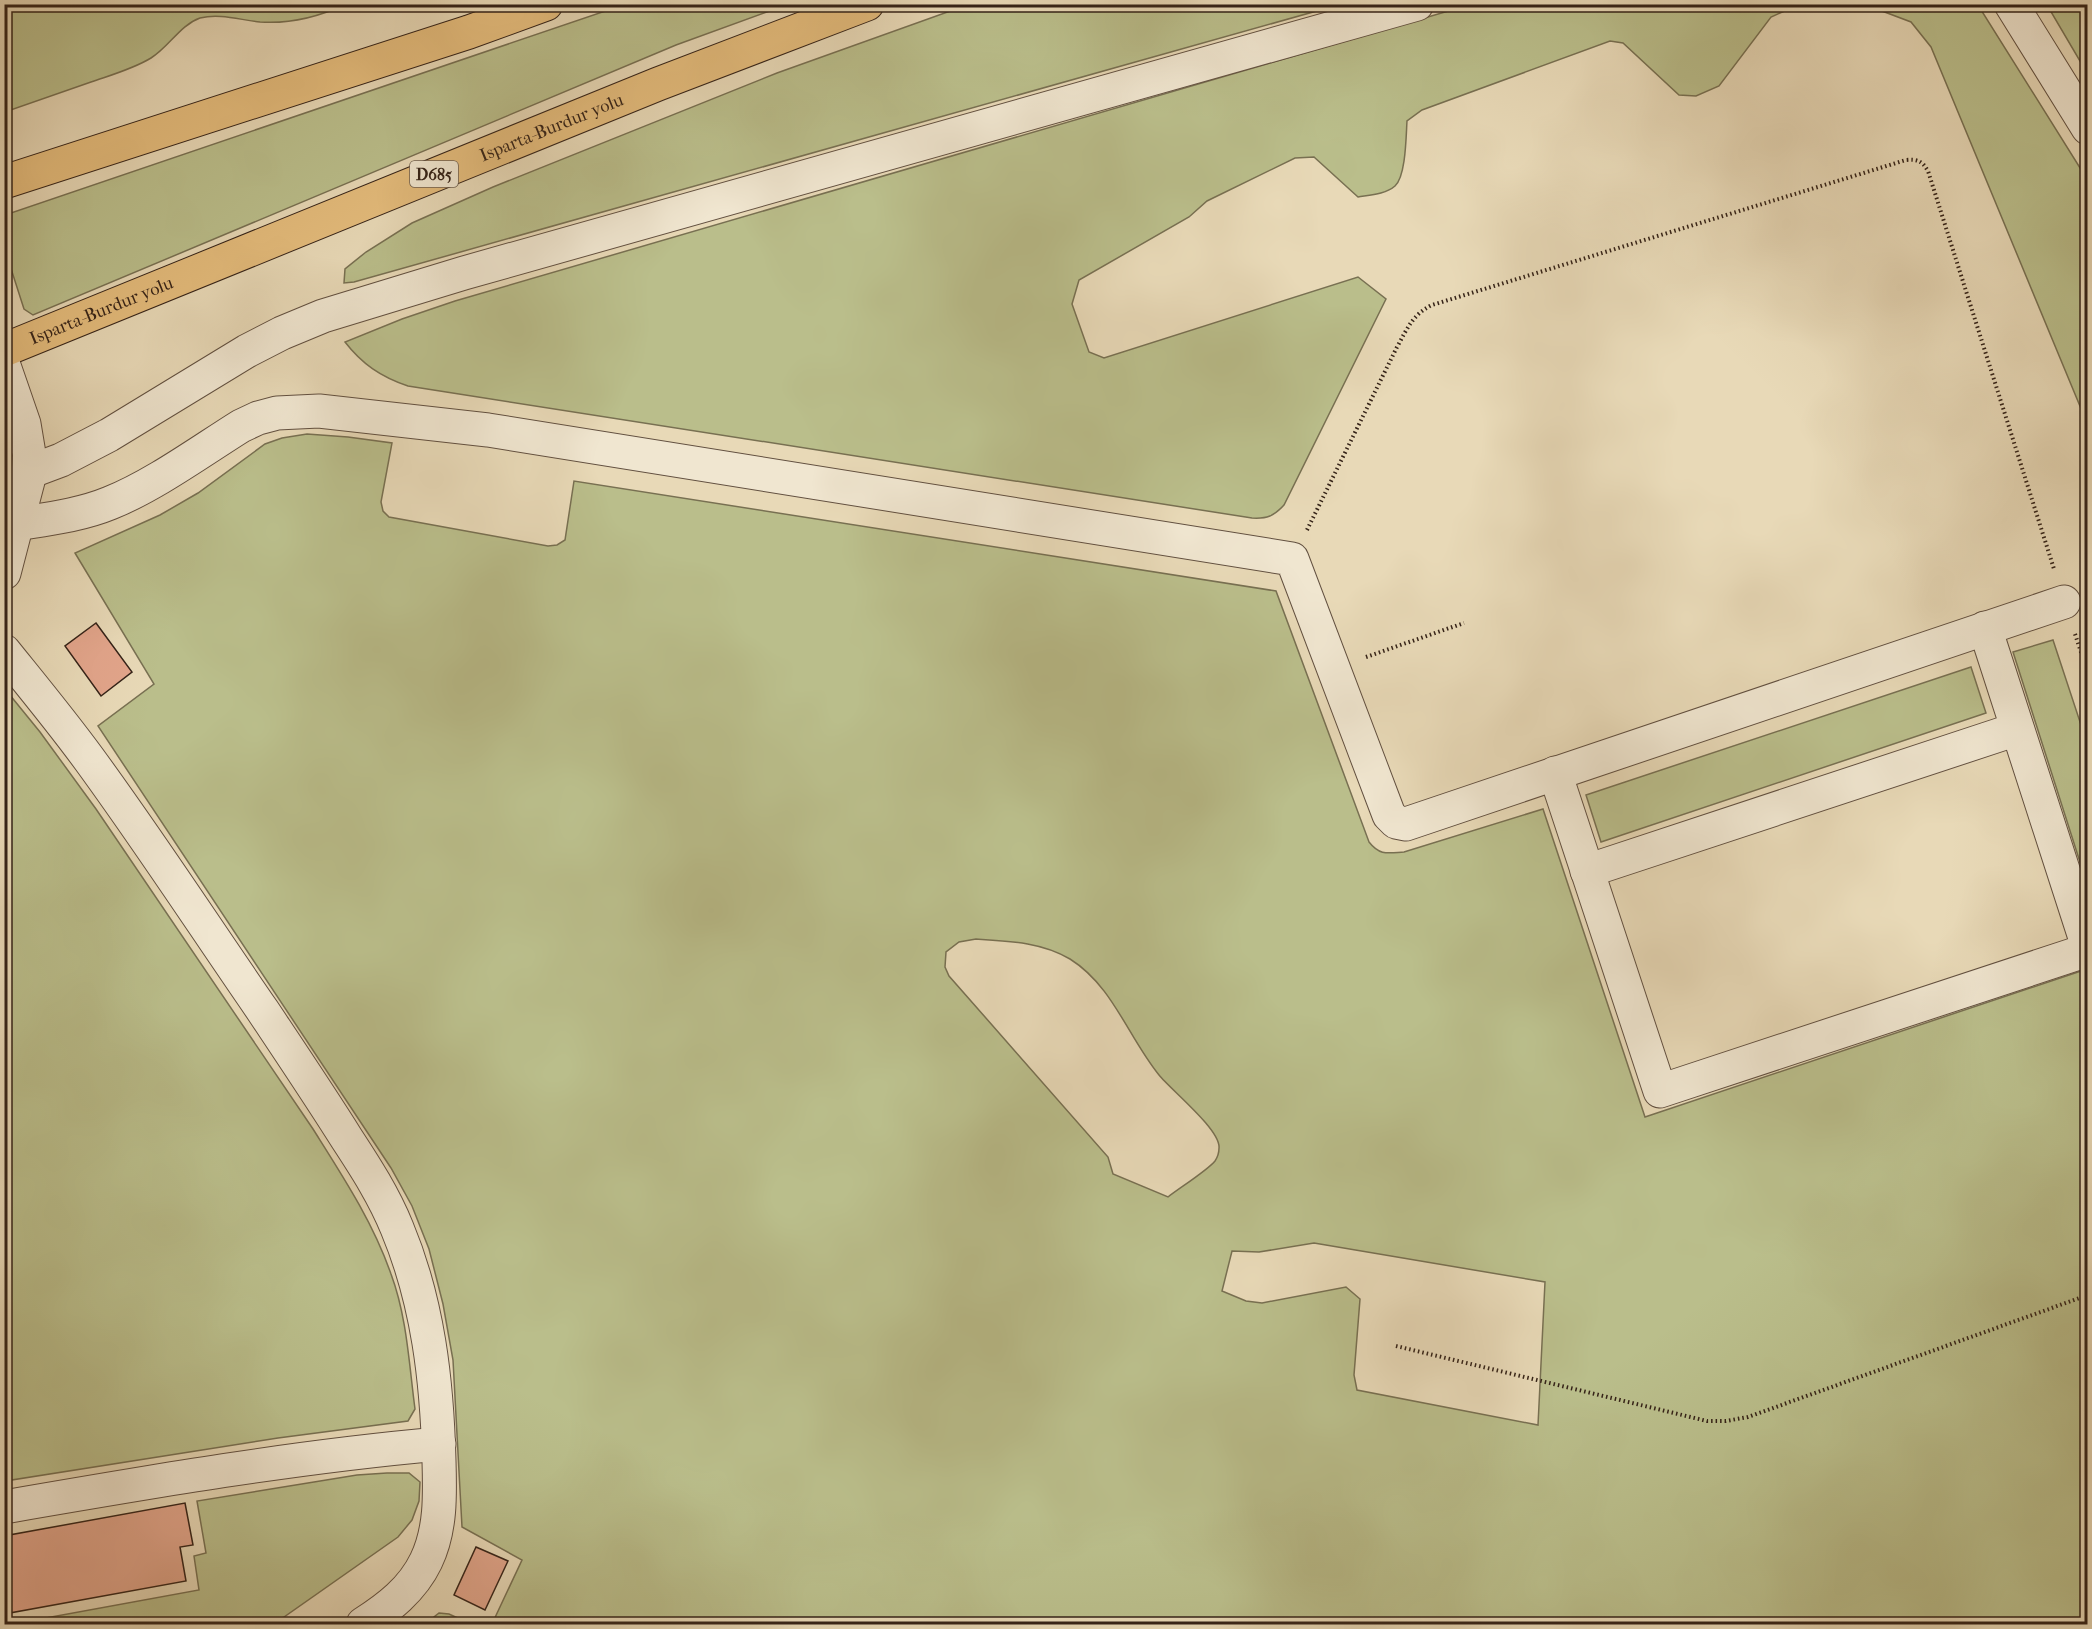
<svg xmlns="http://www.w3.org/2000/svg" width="2092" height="1629" font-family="'IM FELL French Canon',serif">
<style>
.green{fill:#babe8b;stroke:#787052;stroke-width:1.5;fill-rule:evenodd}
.building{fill:#e2a58b;stroke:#352318;stroke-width:1.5}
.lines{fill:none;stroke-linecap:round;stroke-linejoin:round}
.minor-casing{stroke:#625040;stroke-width:35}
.highway-casing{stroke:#352318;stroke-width:35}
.path{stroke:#352318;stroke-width:4;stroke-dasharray:1.5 3;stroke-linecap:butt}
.minor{stroke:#f0e6d0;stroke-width:33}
.highway{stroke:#e4bc7c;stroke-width:33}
.labels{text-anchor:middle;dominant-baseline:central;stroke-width:4.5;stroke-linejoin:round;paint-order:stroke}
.shield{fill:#f0e6d0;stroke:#6d5e4f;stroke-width:1.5}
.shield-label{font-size:16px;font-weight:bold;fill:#352318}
.street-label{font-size:18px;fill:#352318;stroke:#f0e6d0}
</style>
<rect width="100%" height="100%" fill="#e8d9b7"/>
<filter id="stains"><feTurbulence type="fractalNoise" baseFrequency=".00333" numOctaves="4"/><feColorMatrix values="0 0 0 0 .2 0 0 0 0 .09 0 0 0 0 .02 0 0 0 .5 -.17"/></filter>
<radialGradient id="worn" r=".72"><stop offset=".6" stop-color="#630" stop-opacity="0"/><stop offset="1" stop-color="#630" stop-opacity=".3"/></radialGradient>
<g class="green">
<path d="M4,5L5,4L344,5C318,17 289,24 260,22C240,20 220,13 200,18C180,25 169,47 151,58C133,69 111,75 91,82C62,92 33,102 5,112Z"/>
<path d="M623,5H786L676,45L33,315L24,309L5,250V215Z"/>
<path d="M967,5H1338L354,282L344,283L345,269L366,252L412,223L493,187L777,73Z"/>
<path d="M1469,5H1838L1789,9L1771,17L1719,86L1696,96L1679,95L1623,43L1610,41L1422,110L1407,121C1406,136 1406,176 1395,186C1386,194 1370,195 1358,197L1314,157L1295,158L1207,201L1189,217L1079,280L1072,304L1089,352L1104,358L1358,277L1386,299L1284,505C1274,516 1267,519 1252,518L408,386C381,377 362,364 345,342L402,319L455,301Z"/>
<path d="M1866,5H1978L2087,179V423L1931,47L1911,22Z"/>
<path d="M2047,5H2087V73Z"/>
<path d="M4,417C10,439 17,463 5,484Z"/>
<path d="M307,434L348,437L392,443L381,502L383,511L389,517L548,546L557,545L565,540L574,481L1276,591L1369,842C1380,856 1388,853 1404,852L1543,809L1645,1117L2087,969V1624H492L522,1560L462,1527L453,1360L443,1304L429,1249L412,1206L391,1168L98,726L154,684L75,553L160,515L198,493L265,444L282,438ZM976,939C1008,941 1042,942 1070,959C1113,986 1128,1037 1159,1075C1171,1090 1221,1130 1219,1148C1219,1152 1217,1158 1215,1161C1208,1170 1178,1189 1168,1197L1113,1174L1108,1157L949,976L945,967L946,952L959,942ZM1314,1243L1545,1282L1538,1425L1357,1390L1354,1375L1360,1299L1346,1287L1262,1303L1246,1301L1222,1291L1232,1251L1259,1252Z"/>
<path d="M2053,640L2087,743V884L2013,652Z"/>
<path d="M1971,667L1986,713L1601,842L1586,795Z"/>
<path d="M5,689L40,732L96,809L313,1129C342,1175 373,1222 391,1274C407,1317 409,1364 415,1409L408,1421L278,1438L5,1481Z"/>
<path d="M387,1473H409L420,1482L419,1501L412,1520L398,1537L274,1624H13L199,1590L194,1556L206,1553L197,1501L357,1475Z"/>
<path d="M439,1613L449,1614L471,1624H425Z"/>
</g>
<g class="building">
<path d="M96,623L132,672L101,696L65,646Z"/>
<path d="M185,1503L193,1545L180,1547L186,1581L4,1614V1536Z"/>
<path d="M476,1547L508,1561L485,1610L454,1595Z"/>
</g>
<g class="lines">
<defs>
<g id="minor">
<path d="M2011,4L2088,128"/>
<path d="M4,366L24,424L29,454L28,481L4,573"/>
<path d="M29,472L61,460L109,435L247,351L282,333L323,316L464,273L1417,4"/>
<path d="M17,524C48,519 81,515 110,503C153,486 201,451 241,426L258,418L277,413L319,411L488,430L1292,559L1389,815L1396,822L1406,824L2064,602"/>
<path d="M1985,628L2088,947"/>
<path d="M4,651C33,687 62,722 89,759C149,841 205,927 263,1011C291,1053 320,1096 347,1139C366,1168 384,1196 397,1228C428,1302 437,1381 439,1461C440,1495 441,1530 426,1561C412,1590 388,1608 363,1624"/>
<path d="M1555,773L1660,1091L2088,950"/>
<path d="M1587,871L2017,729"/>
<path d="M4,1507C149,1482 293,1457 439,1444"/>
</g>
<g id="highway">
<path d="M4,182L469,32L546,4"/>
<path id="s1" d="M4,350L658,84L867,4"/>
</g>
</defs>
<use href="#minor" class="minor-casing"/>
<use href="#highway" class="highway-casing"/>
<g class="path">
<path d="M1307,530L1397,347C1407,329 1413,314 1432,305L1906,160C1918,159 1922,161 1928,171L2054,569"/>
<path d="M2075,634L2088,673"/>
<path d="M1366,657L1464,623"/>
<path d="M1396,1346L1707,1421H1726L1748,1417L2088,1295"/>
</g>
<use href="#minor" class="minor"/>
<use href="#highway" class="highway"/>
</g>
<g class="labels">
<rect class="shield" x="410" y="161" width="48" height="26" rx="4.5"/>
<g class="shield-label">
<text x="434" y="174">D685</text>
</g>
<g class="street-label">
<text stroke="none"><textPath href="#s1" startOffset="591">Isparta-Burdur yolu</textPath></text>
<text stroke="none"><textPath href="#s1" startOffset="105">Isparta-Burdur yolu</textPath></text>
</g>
</g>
<rect width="2092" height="1629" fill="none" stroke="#e8d9b7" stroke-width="24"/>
<rect x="6" y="6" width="2080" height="1617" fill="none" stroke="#352318" stroke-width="3"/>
<rect x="12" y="12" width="2068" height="1605" fill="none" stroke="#352318" stroke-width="1.5"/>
<rect width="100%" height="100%" filter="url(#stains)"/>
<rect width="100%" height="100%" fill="url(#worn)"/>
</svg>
